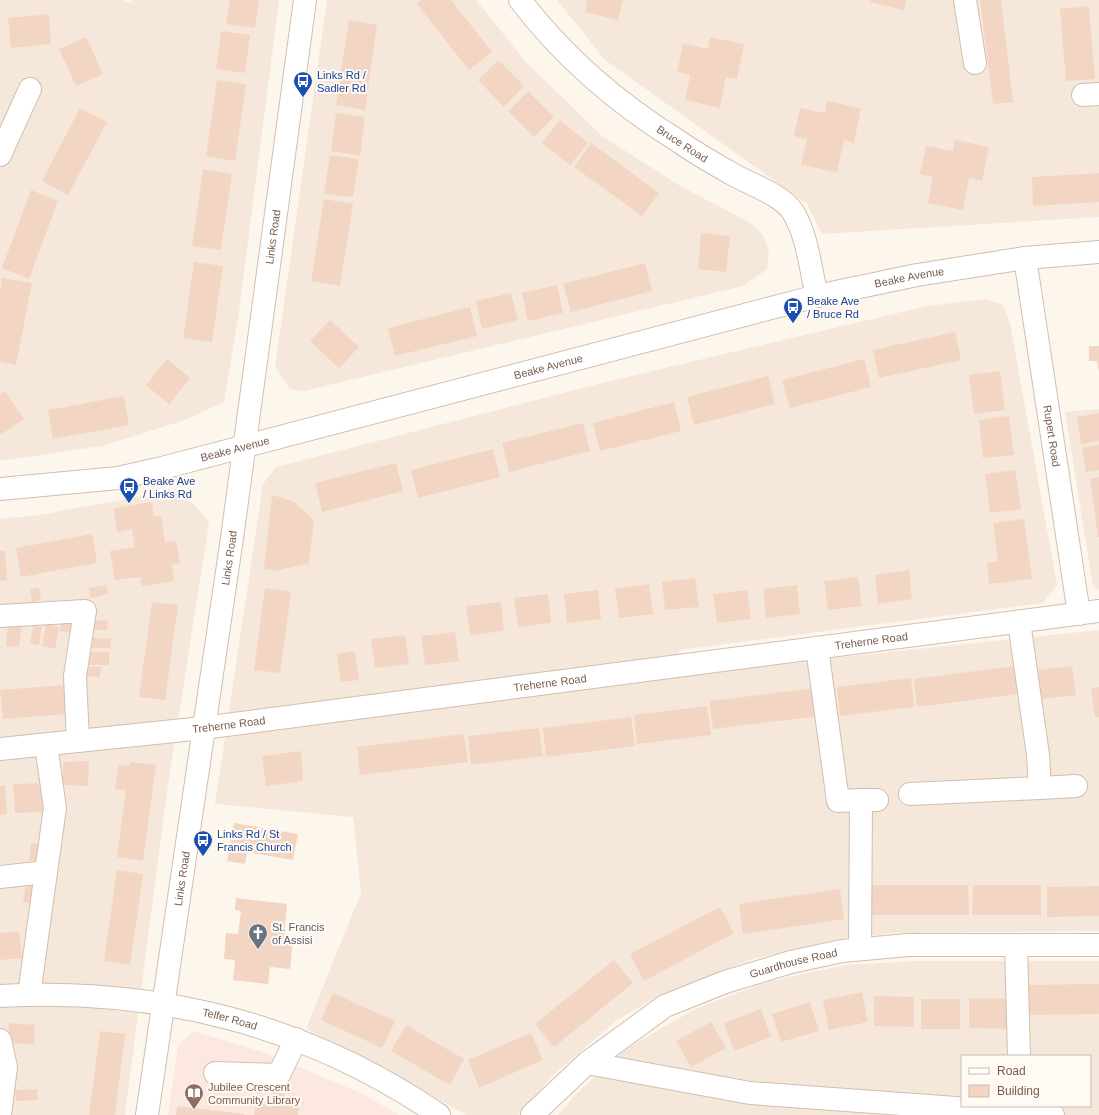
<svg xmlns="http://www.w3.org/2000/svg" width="1099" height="1115" font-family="Arial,sans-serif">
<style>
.residential{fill:#f5e8da;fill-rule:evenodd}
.commercial{fill:#fde8e0}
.building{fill:#f3d5c3}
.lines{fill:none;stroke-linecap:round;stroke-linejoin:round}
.minor-casing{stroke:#d1beb0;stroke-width:24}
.minor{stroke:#fff;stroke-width:22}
.labels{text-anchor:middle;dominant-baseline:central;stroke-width:4;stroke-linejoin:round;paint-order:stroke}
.transit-label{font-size:11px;fill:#164399;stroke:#fffaf3;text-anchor:start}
.street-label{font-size:11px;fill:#7a5c4d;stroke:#fffaf3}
.worship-label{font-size:11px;fill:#5b616d;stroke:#fffaf3;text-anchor:start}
.education-label{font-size:11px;fill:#785e54;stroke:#fffaf3;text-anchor:start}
</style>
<rect width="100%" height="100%" fill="#fdf6ec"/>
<g class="residential">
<path d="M0,0H123L132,4V0H279L239,312L224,402L185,420L102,446L0,461Z"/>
<path d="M327,0H476L525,61L602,136L682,187L749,222L763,235L769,251L767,269L743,286L304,391L290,389L275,367Z"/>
<path d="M557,0H1099V217L822,234L807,204L605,60Z"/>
<path d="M986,299L1003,305L1010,323L1057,585L1043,603L679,650L680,674L1099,630V931L895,933L843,938L752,959L660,995L617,1020L552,1076L519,1115H466L405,1080L306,1029L361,893L353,817L215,804L263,484L276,467L602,383L927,306Z"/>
<path d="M1099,409V590L1093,586L1065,412Z"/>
<path d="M153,494H177L195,505L209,523L167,791L125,1115H0V519L39,515Z"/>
<path d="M915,961H1099V1115H558L575,1095L626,1049L695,1009L766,982L845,965ZM962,1056H1090V1106H962Z"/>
</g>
<path class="commercial" d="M193,1031L266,1053L363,1094L399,1115H168L178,1045Z"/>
<g class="building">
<path d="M230,0H259L255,28L226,24Z"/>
<path d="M421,0H451L492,52L469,70L417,4Z"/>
<path d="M587,0H623L618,20L585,12Z"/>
<path d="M871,0H906L904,10L870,2Z"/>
<path d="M980,0H1001L1013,102L993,104Z"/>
<path d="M1089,6L1095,79L1066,81L1060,9Z"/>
<path d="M49,14L51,44L11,48L8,18Z"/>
<path d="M349,20L377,25L365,110L336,105Z"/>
<path d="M221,31L250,35L245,73L216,69Z"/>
<path d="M86,37L103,74L76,86L59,49Z"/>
<path d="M710,37L744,44L737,79L726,77L720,108L685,100L690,75L677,72L683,44L708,49Z"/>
<path d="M498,60L524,86L504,107L478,80Z"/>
<path d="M217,80L246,84L235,161L206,156Z"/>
<path d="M528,91L554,117L534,137L508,111Z"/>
<path d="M827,101L861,108L854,143L844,140L837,172L801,165L807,139L794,136L800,108L825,113Z"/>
<path d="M80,108L107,122L68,195L42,181Z"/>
<path d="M336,113L365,117L360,156L331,151Z"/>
<path d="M560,120L588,143L570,165L542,143Z"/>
<path d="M955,140L989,147L982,181L969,178L963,210L928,203L933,177L920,174L926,146L953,151Z"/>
<path d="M591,143L659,193L642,216L574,167Z"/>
<path d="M330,155L359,159L353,197L324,194Z"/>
<path d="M203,169L232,174L221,250L192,246Z"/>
<path d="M1099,173V202L1033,206L1032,177Z"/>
<path d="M31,190L58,201L29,279L2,268Z"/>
<path d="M324,199L353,204L340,286L311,281Z"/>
<path d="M701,233L730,236L726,272L698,269Z"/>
<path d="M194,262L223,266L212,342L183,338Z"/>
<path d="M645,263L652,291L571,312L563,284Z"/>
<path d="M2,278L32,283L16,365L0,362V292Z"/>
<path d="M557,285L563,313L528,321L522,293Z"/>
<path d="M511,293L518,320L482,329L476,301Z"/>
<path d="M470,307L477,336L395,356L388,328Z"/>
<path d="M330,320L359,347L339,368L310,341Z"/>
<path d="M955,332L961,360L879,378L873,350Z"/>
<path d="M1089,346H1099V373L1097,361H1089Z"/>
<path d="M167,359L190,378L169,404L146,385Z"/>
<path d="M864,359L871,387L790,408L782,380Z"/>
<path d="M1000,371L1005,410L974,414L969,375Z"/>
<path d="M768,376L775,404L694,425L687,397Z"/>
<path d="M5,391L24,419L0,435V394Z"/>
<path d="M124,396L129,425L53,439L48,410Z"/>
<path d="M674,402L681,431L600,451L593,423Z"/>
<path d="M1099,413V441L1081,444L1077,417Z"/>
<path d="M1009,416L1014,455L983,458L979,420Z"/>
<path d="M583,423L590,451L509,472L502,443Z"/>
<path d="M1099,445V470L1086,472L1082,448Z"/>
<path d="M493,449L500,477L418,498L411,470Z"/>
<path d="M396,463L403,491L322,512L315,483Z"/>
<path d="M1015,470L1021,509L990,513L985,474Z"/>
<path d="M1099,477V537H1098L1090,479Z"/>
<path d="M272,495L293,501L314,520L309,563L275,571L264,569Z"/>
<path d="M152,502L154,517L161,516L165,543L176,541L180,563L172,564L174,581L142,586L140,577L115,580L110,551L135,547L132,529L117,532L114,508Z"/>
<path d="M1024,519L1032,579L989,584L987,563L998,561L993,523Z"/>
<path d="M92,534L97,563L21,577L16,548Z"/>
<path d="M0,551H5L7,580L0,581Z"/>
<path d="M909,570L912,599L878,604L875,575Z"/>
<path d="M858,577L862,606L828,610L824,581Z"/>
<path d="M695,578L699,607L665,610L662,582Z"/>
<path d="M649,584L653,614L619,618L615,589Z"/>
<path d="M106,585L108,594L90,598L89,588Z"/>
<path d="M797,585L800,614L766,618L763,589Z"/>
<path d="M39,588L41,600L32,602L30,589Z"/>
<path d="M265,588L291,592L280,673L254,670Z"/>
<path d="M598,590L601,619L567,623L564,594Z"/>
<path d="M747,590L751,619L717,623L713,594Z"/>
<path d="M548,594L551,623L518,627L514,598Z"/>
<path d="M152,602L178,605L165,700L139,697Z"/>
<path d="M501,602L504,631L470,635L466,606Z"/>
<path d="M90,620L108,621L107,630H90Z"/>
<path d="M61,621L74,623L73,633L60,631Z"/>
<path d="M8,624L22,625L19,647L6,646Z"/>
<path d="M46,624L59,627L55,649L42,646Z"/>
<path d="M33,626L42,627L39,645L30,644Z"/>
<path d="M455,632L459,661L425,665L421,636Z"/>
<path d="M405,635L409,664L375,668L371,639Z"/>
<path d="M93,638L111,639L110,648H92Z"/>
<path d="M355,651L359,680L341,682L337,654Z"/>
<rect x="87" y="652" width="22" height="13"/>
<path d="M1015,666L1018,694L917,707L914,679Z"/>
<path d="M1072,666L1076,695L1042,699L1038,670Z"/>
<path d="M83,667H101L100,677L83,676Z"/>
<path d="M911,678L914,707L840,716L837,687Z"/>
<path d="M65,685L67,714L3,719L0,690Z"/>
<path d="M1099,687V717H1095L1091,688Z"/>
<path d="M817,688L820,716L713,729L709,701Z"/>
<path d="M707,706L711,735L637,744L634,715Z"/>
<path d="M631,717L635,746L546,757L543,728Z"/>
<path d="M539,728L543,756L471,765L468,736Z"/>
<path d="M464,734L468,762L360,775L357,747Z"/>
<path d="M301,751L303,781L266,786L262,756Z"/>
<path d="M89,761L88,786L62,785L63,762Z"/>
<path d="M130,762L156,765L143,861L117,857L126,790L115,789L119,765L129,766Z"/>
<path d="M46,783L47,812L15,813L13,784Z"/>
<path d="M5,785L7,814L0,815V786Z"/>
<path d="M234,823L298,834L293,860L247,852L245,864L227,861Z"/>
<path d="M31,843L41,844L38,862L29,860Z"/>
<path d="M117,870L143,874L130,965L104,961Z"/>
<path d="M26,884L35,885L32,903L23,902Z"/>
<path d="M866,885H968L969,915H866Z"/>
<path d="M973,885H1041V915H972Z"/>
<path d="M1099,886V916L1047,917V887Z"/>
<path d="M840,889L844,919L743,934L739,904Z"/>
<path d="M236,898L287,904L284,939L293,940L290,969L270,967L268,984L233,980L235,960L224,959L226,933L238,934L241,911L235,910Z"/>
<path d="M720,907L734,933L644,981L630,954Z"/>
<path d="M19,931L22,958L0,960V933Z"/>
<path d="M614,960L633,983L554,1047L535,1024Z"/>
<path d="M1099,984V1014L1025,1015V985Z"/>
<path d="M862,992L868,1022L829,1030L823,1000Z"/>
<path d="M333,993L395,1021L382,1048L321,1020Z"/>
<path d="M874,996L914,997V1027L874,1026Z"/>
<path d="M969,998L1009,999L1008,1029L969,1028Z"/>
<rect x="921" y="999" width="39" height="30"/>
<path d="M810,1002L819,1031L781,1042L772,1014Z"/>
<path d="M761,1009L771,1037L734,1051L724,1023Z"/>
<path d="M711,1022L726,1048L691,1067L676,1041Z"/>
<path d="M9,1023L35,1025L34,1044L8,1043Z"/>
<path d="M406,1025L464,1059L450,1085L391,1051Z"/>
<path d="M100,1031L125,1034L115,1115H89Z"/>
<path d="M531,1033L543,1060L479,1088L468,1060Z"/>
<path d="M257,1083L285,1086L283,1104L299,1105L298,1115H254L256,1103L271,1105L273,1092L256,1090Z"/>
<path d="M37,1089L38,1100L16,1101L15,1090Z"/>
<path d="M177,1106L244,1114V1115H176Z"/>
</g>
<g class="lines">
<defs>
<g id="minor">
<path id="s1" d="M520,0C562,55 616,102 675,139C694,152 714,164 734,175C752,185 782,195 793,212C808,237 810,268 817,296"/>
<path d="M965,0L975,63"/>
<path d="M1083,95L1099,94"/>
<path d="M0,155L30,89"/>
<path id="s2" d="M1025,258L1079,614"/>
<path id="s3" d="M0,489L118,478L162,468L817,296L917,275L1025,258L1099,252"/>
<path d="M0,616L85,611L75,676L78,741"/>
<path d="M817,648L838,801L861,800"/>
<path id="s4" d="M0,749L203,728L1099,611"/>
<path d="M1040,788L1076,786"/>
<path d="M910,794L1040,788L1038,755L1019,622"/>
<path d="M0,877L46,872L55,808L46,745"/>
<path d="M1016,945L1019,1056"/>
<path d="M860,949L861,800H877"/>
<path d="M29,995L46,872"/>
<path id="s5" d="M0,996C158,987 308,1025 439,1115"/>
<path d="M0,1040L6,1067L0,1115"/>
<path d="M587,1063L750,1093L1053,1115"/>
<path d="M215,1073L279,1075L296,1039"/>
<path id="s6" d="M147,1115L232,538L305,0"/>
<path id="s7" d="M532,1115L587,1063L665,1006L725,982L791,962L842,951L908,945H1099"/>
</g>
</defs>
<use href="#minor" class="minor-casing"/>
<use href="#minor" class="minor"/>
</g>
<defs>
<symbol id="bus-pin" viewBox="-11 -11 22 30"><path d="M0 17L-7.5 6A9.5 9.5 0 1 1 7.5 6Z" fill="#1a4fb4" stroke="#fffaf3"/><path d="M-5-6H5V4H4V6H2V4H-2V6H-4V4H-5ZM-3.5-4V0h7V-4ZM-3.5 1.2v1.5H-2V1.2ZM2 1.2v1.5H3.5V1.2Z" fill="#fff"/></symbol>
<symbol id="church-pin" viewBox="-11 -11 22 30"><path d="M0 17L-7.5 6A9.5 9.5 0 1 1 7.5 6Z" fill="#6b7280" stroke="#fffaf3"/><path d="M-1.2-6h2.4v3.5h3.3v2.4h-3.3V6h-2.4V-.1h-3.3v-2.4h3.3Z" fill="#fff"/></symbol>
<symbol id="library-pin" viewBox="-11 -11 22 30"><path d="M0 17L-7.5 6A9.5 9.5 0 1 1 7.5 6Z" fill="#8d6e63" stroke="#fffaf3"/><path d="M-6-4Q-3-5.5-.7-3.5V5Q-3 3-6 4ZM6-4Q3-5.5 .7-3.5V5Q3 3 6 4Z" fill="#fff"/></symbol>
</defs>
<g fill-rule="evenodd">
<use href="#bus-pin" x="292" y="70" width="22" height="30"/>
<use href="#bus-pin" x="782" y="296" width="22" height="30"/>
<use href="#bus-pin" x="118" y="476" width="22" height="30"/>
<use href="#bus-pin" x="192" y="829" width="22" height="30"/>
<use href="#church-pin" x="247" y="922" width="22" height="30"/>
<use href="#library-pin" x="183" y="1082" width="22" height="30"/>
</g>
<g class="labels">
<g class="transit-label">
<text x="317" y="75">Links Rd /<tspan x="317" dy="13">Sadler Rd</tspan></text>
<text x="807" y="301">Beake Ave<tspan x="807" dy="13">/ Bruce Rd</tspan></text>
<text x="143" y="481">Beake Ave<tspan x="143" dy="13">/ Links Rd</tspan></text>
<text x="217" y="834">Links Rd / St<tspan x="217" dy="13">Francis Church</tspan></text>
</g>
<g class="street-label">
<text stroke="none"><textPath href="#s1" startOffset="218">Bruce Road</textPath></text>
<text stroke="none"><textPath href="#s6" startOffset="887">Links Road</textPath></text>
<text stroke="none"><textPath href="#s3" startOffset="935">Beake Avenue</textPath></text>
<text stroke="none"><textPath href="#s3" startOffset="563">Beake Avenue</textPath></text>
<text stroke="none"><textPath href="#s2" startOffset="180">Rupert Road</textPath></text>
<text stroke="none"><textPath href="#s3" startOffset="239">Beake Avenue</textPath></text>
<text stroke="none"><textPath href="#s6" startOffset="563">Links Road</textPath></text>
<text stroke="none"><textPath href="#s4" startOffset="878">Treherne Road</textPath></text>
<text stroke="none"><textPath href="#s4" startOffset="554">Treherne Road</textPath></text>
<text stroke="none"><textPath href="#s4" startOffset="230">Treherne Road</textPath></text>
<text stroke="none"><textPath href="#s6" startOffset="239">Links Road</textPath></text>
<text stroke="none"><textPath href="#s7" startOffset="308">Guardhouse Road</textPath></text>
<text stroke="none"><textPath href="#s5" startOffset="232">Telfer Road</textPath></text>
</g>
<g class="worship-label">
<text x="272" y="927">St. Francis<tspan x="272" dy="13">of Assisi</tspan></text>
</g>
<g class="education-label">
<text x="208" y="1087">Jubilee Crescent<tspan x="208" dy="13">Community Library</tspan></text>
</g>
</g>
<rect x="961" y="1055" width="130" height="52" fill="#fffaf3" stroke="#cabbb1"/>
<rect x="969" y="1068" width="20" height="6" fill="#ffffff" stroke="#cabbb1"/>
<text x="997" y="1075" font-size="12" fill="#7a5c4d">Road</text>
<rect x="969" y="1085" width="20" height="12" fill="#f3d5c3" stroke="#cabbb1"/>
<text x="997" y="1095" font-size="12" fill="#7a5c4d">Building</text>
</svg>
